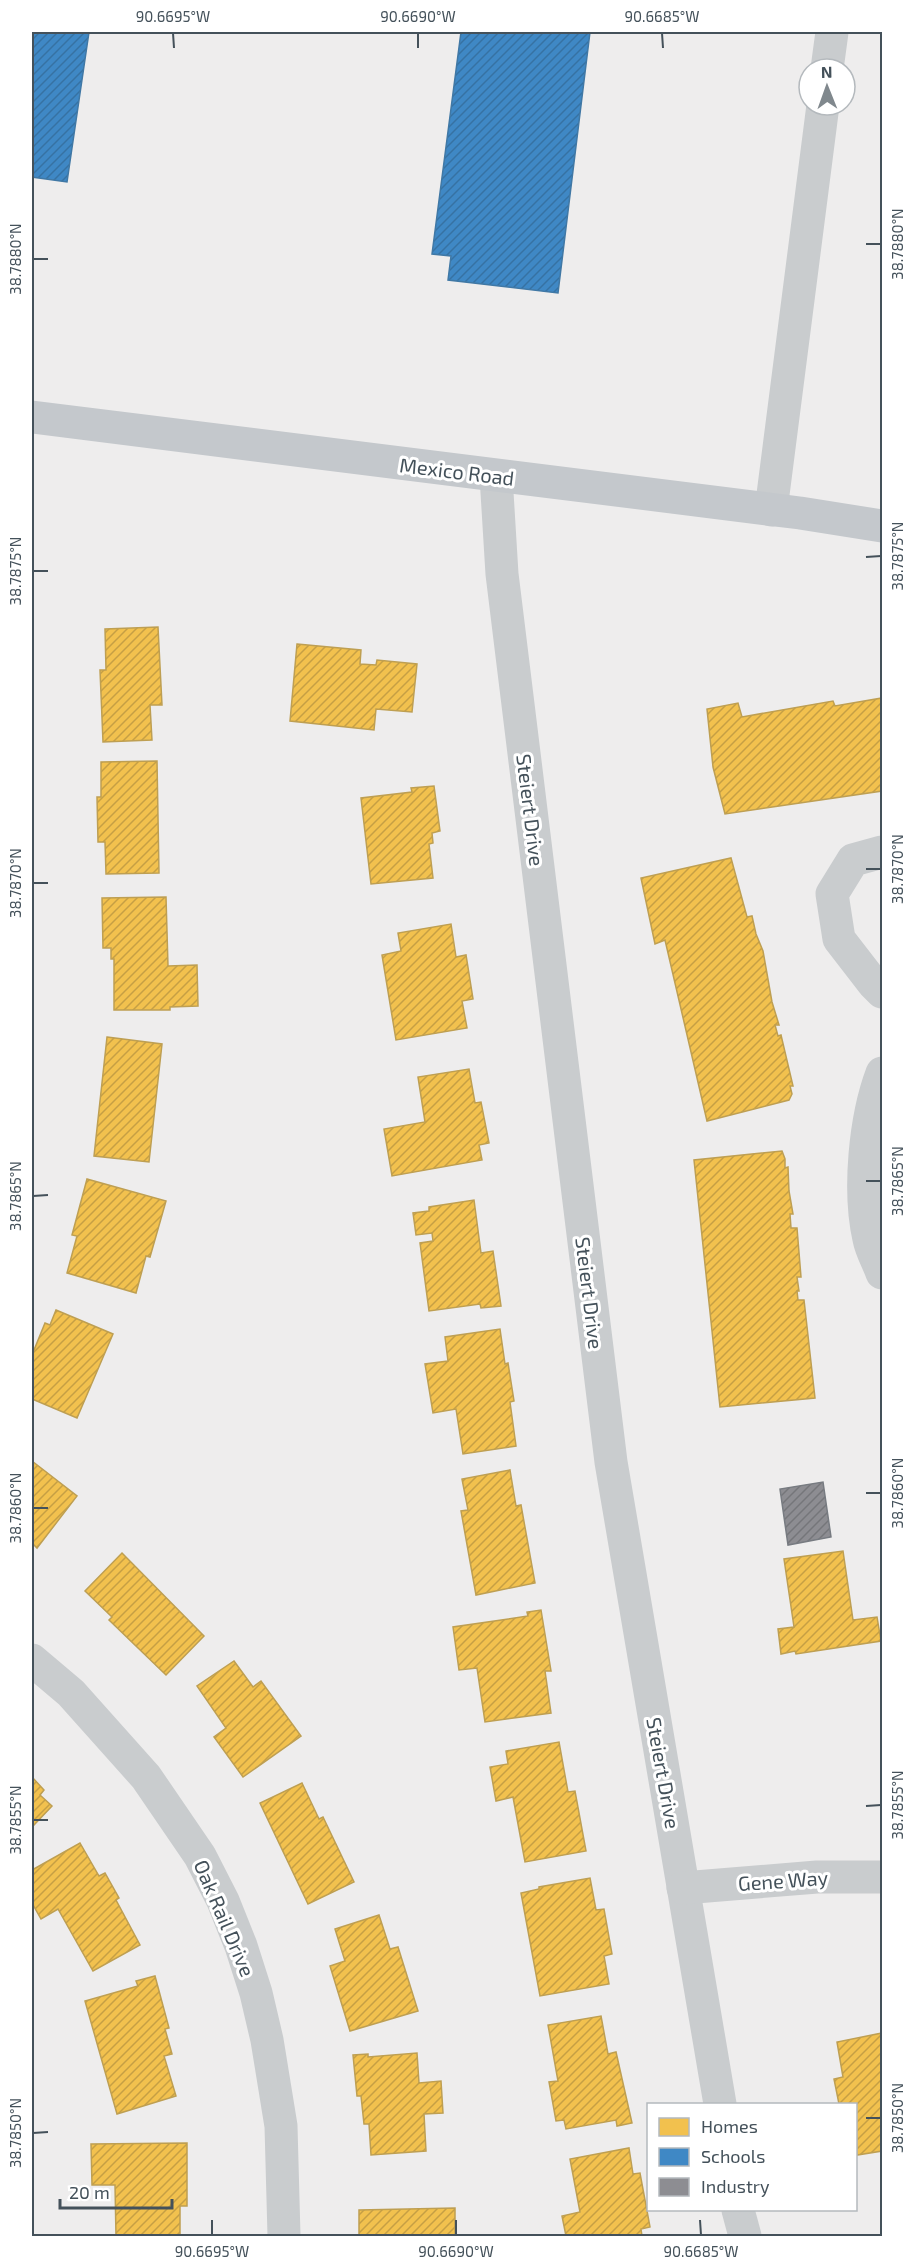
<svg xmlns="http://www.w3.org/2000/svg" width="914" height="2268" font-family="'Exo 2',sans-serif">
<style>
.homes{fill:url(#homes-hatch);stroke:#be9f52;stroke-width:1.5}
.schools{fill:url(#schools-hatch);stroke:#4078a5;stroke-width:1.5}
.industry{fill:url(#industry-hatch);stroke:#777b81;stroke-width:1.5}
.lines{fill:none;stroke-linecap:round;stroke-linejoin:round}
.minor{stroke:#c9ccce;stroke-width:33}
.major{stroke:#c4c8cc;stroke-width:33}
.ticks{fill:none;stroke:#44515a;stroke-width:2}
.labels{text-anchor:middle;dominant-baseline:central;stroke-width:6;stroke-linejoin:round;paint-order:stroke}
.street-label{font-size:20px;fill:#44515a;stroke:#fff}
.neatline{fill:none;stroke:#44515a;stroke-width:2}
.ticks-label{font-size:15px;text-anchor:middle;fill:#44515a}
</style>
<defs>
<pattern id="homes-hatch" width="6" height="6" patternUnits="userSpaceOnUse" patternTransform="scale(1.5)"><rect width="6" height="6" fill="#f2c14e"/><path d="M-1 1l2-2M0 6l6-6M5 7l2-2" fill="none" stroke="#c69f44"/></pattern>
<pattern id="schools-hatch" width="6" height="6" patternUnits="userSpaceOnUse" patternTransform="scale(1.5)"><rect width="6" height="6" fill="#3f88c5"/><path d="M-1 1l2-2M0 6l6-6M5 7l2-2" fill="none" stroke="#3672a3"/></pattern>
<pattern id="industry-hatch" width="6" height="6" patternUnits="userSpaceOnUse" patternTransform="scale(1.5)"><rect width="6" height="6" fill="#8d8d92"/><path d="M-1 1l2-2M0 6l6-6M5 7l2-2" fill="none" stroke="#75767a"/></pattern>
</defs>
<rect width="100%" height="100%" fill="#eeeded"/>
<g class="homes">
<path d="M158,627L162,705H150L152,740L103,742L100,670H106L105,629Z"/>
<path d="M297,644L361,650L360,664L376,665L377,660L417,664L412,712L376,709L374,730L290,721Z"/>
<path d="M882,698V791L725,814L713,767L707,709L738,703L742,717L833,701L835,706Z"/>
<path d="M157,761L159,873L106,874L105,842H98L97,797H101V762Z"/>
<path d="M434,786L440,831L432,833L433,843L429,844L433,878L371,884L361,798L412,792L411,788Z"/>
<path d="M731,858L747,917L752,916L756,934L763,951L772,1002L779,1025H775L778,1036L781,1035L793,1086H790L792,1094L789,1100L707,1121L665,940L655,944L641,878Z"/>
<path d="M166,897L168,966L197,965L198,1006L170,1007V1010H114V959H111V948H103L102,898Z"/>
<path d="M451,924L456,957L466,955L473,999L462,1001L467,1028L396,1040L382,955L401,951L398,933Z"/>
<path d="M107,1037L162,1044L149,1162L94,1156Z"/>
<path d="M469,1069L475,1103L481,1102L489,1143L479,1145L482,1160L392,1176L384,1129L425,1122L418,1077Z"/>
<path d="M782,1151L785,1159V1168L788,1167L789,1191L793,1214H790L791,1228H797L801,1277H797L799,1291H797L798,1300H804L815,1398L720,1407L694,1160Z"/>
<path d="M87,1179L166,1201L150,1257L146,1256L136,1293L67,1273L77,1236L72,1235Z"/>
<path d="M474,1200L481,1253L493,1251L501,1306L481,1308L480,1304L429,1311L420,1243L433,1241L432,1233L416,1235L413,1213L429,1211V1207Z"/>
<path d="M56,1310L113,1334L77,1418L32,1399V1355L45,1323L50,1325Z"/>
<path d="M500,1329L505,1364L508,1363L514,1401L510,1402L516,1446L463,1454L456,1409L433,1413L425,1364L448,1361L445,1337Z"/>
<path d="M32,1461L77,1496L37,1548L32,1543Z"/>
<path d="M510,1470L516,1506L521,1505L535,1583L476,1595L461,1511L468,1510L462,1479Z"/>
<path d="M843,1551L853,1620L877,1617L881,1641L796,1654L795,1651L781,1654L778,1629L794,1627L784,1559Z"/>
<path d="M122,1553L204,1636L166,1675L109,1620L112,1617L85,1591Z"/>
<path d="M541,1610L551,1671H545L551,1713L485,1722L477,1668L459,1670L453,1627L528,1616L527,1612Z"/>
<path d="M234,1661L253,1687L261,1681L301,1736L243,1777L214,1737L226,1728L197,1686Z"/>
<path d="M559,1742L568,1792L575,1791L586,1851L525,1862L513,1797L496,1801L490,1767L508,1764L506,1751Z"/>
<path d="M32,1777L44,1790L40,1795L52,1806L32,1827Z"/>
<path d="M302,1783L319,1819L323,1817L354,1882L308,1904L260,1803Z"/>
<path d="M80,1843L99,1876L105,1873L119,1898L116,1900L140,1945L93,1971L58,1909L41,1919L32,1903V1870Z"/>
<path d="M590,1878L596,1910L604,1909L612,1954L604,1956L609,1984L540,1996L521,1893L539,1889V1887Z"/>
<path d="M379,1915L390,1949L398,1947L418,2011L350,2031L330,1966L345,1961L335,1929Z"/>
<path d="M155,1976L169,2028L165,2029L172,2054L164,2056L176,2096L117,2114L85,2001L138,1986L136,1981Z"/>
<path d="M601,2016L608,2054L616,2052L632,2123L617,2126L616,2120L566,2129L564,2120L556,2121L549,2082L558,2081L548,2025Z"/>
<path d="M882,2033V2151L857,2155L856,2104H839L834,2079L843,2077L837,2042Z"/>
<path d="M417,2053L419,2083L441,2081L443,2113L424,2114L426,2151L371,2155L369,2124H364L361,2096H357L353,2055L368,2054V2057Z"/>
<path d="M187,2143V2206H180V2236H116L115,2185H92L91,2144Z"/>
<path d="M629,2148L633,2174L640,2173L650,2227L641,2229L642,2236H566L562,2216L580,2212L570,2159Z"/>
<path d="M455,2208V2236H359V2210Z"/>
</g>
<g class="schools">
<path d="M32,32H89L67,182L32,177Z"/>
<path d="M461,32H590L558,293L448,280L451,256L432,254Z"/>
</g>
<path class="industry" d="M823,1482L831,1537L788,1545L780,1489Z"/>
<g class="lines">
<g class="minor">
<path d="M827,69L832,32"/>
<path d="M496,476L502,574L611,1462L720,2104"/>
<path d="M771,510L823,105"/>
<path d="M882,852L853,860L832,894L839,939L873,983L882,992"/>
<path d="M882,1073C865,1118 858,1191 869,1239C871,1250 878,1262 882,1273"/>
<path d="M32,1660L71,1693L146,1777L200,1856L223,1901L241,1946L256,1993L267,2040L281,2126L284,2236"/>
<path d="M683,1888L817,1877H882"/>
<path d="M738,2210L745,2236"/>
</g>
<path class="major" d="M32,417L800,513L882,526"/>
</g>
<path class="ticks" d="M173,33L174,48M418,33V48M662,33L663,48M866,244H881M33,259H48M866,557L881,556M33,571H48M866,869H881M33,883H48M866,1181H881M33,1196L48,1195M866,1493H881M33,1508H48M866,1806L881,1805M33,1820H48M866,2118H881M33,2133L48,2132M212,2220V2235M456,2220V2235M700,2220L701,2235"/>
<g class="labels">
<g class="street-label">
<text transform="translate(457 471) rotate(7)">Mexico Road</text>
<text transform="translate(531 810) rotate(83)">Steiert Drive</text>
<text transform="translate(590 1293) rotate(83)">Steiert Drive</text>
<text transform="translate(664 1773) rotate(80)">Steiert Drive</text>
<text transform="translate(783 1880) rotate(-4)">Gene Way</text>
<text transform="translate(225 1918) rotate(67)">Oak Rail Drive</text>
</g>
</g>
<rect width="914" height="2268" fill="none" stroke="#ffffff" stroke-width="66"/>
<rect x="647" y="2103" width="210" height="108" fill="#ffffff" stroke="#b4b9bd" stroke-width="1.5"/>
<rect x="659" y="2118" width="30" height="18" fill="#f2c14e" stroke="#b4b9bd" stroke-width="1.5"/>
<text x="701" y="2133" font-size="18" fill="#44515a">Homes</text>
<rect x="659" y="2148" width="30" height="18" fill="#3f88c5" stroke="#b4b9bd" stroke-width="1.5"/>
<text x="701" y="2163" font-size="18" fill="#44515a">Schools</text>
<rect x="659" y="2178" width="30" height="18" fill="#8d8d92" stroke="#b4b9bd" stroke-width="1.5"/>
<text x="701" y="2193" font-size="18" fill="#44515a">Industry</text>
<g transform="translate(827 87) rotate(359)"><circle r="28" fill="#ffffff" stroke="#b4b9bd" stroke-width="1.5"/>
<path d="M0-4.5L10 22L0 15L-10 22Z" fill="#80888d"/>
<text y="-9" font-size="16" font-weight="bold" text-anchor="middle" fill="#44515a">N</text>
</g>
<path d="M60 2199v9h112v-9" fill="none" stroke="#44515a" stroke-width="3"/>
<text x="69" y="2199" font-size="18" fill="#44515a" stroke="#ffffff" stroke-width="4.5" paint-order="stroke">20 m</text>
<rect x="33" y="33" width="848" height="2202" class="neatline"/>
<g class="ticks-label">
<text x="173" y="22">90.6695°W</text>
<text x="418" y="22">90.6690°W</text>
<text x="662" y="22">90.6685°W</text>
<text transform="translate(898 244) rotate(-90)" y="5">38.7880°N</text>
<text transform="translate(16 259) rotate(-90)" y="5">38.7880°N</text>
<text transform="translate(898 556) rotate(-90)" y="5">38.7875°N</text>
<text transform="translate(16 571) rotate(-90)" y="5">38.7875°N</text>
<text transform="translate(898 869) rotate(-90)" y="5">38.7870°N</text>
<text transform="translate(16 883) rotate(-90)" y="5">38.7870°N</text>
<text transform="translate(898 1181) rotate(-90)" y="5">38.7865°N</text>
<text transform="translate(16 1196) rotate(-90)" y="5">38.7865°N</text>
<text transform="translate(898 1493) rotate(-90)" y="5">38.7860°N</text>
<text transform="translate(16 1508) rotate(-90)" y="5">38.7860°N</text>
<text transform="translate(898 1805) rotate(-90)" y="5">38.7855°N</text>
<text transform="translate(16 1820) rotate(-90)" y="5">38.7855°N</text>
<text transform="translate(898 2118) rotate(-90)" y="5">38.7850°N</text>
<text transform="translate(16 2133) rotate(-90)" y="5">38.7850°N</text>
<text x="212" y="2257">90.6695°W</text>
<text x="456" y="2257">90.6690°W</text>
<text x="701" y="2257">90.6685°W</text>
</g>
</svg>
